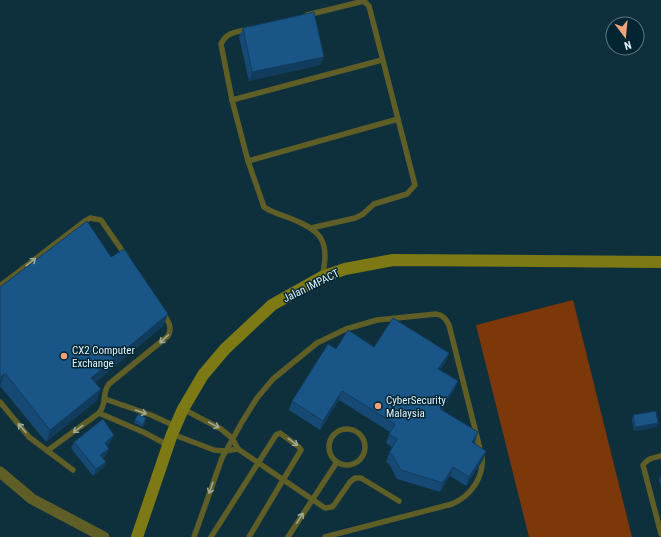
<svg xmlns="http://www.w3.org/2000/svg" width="661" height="537" font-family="'Roboto Condensed',sans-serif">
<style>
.green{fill:#7d380a}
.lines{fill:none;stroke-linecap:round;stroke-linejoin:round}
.lane{stroke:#5f5e27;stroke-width:5.5}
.street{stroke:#5f5e27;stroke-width:11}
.secondary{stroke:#7d7a15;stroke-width:12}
.wall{fill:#164973}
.shaded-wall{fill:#123c5e}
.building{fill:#195586;stroke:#123c5e}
.oneway{stroke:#a0a992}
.poi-dot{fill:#f0a27a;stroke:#032532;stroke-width:1.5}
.labels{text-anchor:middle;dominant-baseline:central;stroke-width:3;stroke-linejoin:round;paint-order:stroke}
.street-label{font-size:11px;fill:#e2f4fd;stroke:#032532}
.poi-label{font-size:11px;fill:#e2f4fd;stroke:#032532;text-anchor:start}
</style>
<rect width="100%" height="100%" fill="#0e2f3c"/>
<path class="green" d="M573,300L632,537H529L476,325Z"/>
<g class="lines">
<g class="lane">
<path d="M307,15L364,1L369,6L398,119"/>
<path d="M232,100L382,60"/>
<path d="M248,161L232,100L221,44C226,32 237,32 249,29"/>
<path d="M311,228L355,218L363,214L374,204L407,194L415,185L398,119L248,161L264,207C271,212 279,214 287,217C321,230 331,240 322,277"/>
<path d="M0,286L85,221L90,218L101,220L126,256"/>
<path d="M105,399L151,415L175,426"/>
<path d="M0,402L29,437L73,470"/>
<path d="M183,409L221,429L232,438L238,449L325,508L332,507L334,505L350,482L355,478H361L399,501"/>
<path d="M99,413L143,432L168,445"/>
<circle cx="347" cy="447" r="18"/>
<path d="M172,434L214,450L225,451L238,449"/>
<path d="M47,451L99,413C108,402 101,394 109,384L168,336C173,326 168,321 162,312"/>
<path d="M661,456C653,458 648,458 643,465L661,534"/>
<path d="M194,537L222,458L242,422L257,398L273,379L317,343L346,329L377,320L436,314C443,315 446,319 449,325L482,457C484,477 471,496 452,504L325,537"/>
<path d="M211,537L276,435L280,433L299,447L301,450L249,537"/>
<path d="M288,537L337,462"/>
</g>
<path class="street" d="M0,472L32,499L104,537"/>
<path class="secondary" d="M137,537L172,434L183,409L203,375L225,349L272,305L322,277L345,269L393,260L661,262"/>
</g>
<g class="wall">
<path d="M243,28L320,65L249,81L239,37Z"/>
<path d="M111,257L168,314L163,326L95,382L96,401L46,442L0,386V287Z"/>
<path d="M336,349L449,353L446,361L440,370L458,381L454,390L442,410L478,432L474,444L486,451L483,460L466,486L450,476L440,492L397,479L389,464L386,462L389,453L392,447L386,443L390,432L339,400L320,430L289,410L292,401Z"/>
<path d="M633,415L658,423L656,427L634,431L632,420Z"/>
<path d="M146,418L143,427L134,423L135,420Z"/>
<path d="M111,441L107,446L109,449L106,455L103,458L106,462L103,468L93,476L71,448L74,442Z"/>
<path d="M661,475V487L659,480Z"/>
</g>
<g class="shaded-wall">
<path d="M324,57L320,65L249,81L252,72Z"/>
<path d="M168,314L163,326L87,390L91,378Z"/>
<path d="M449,353L446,361L435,378L438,369Z"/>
<path d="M5,373L0,386V380L1,377Z"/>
<path d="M458,381L454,390L437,417L440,409Z"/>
<path d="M101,389L96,401L46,442L50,430Z"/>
<path d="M342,391L339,400L320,430L323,421Z"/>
<path d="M658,423L656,427L634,431L635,427Z"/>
<path d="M478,432L475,441L469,451L472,442Z"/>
<path d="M114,435L111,441L102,450L105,443Z"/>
<path d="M109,449L106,455L98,462L100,455Z"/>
<path d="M486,451L483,460L466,486L469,477Z"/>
<path d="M106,462L103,468L93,476L96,469Z"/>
<path d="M453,467L450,476L440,492L443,483Z"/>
</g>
<g class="building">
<path d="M314,12L324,57L252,72L243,28Z"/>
<path d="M87,221L111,257L124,249L168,314L91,378L101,389L50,430L5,373L1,377L0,375V287Z"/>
<path d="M393,318L449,353L438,369L458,381L440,409L478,432L472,442L486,451L469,477L453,467L443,483L401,470L392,455L389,453L397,439L389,434L395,424L342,391L323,421L292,401L328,344L336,349L348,330L374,347Z"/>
<path d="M656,411L658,423L635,427L633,415Z"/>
<path d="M138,414L146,418L143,425L135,420Z"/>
<path d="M103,419L114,435L105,443L109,449L100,455L106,462L96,469L74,442Z"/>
</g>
<defs><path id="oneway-shaft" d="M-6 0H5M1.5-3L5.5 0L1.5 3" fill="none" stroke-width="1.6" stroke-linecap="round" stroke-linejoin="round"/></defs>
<g class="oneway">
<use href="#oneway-shaft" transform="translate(31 262) rotate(-38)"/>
<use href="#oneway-shaft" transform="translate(164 339) rotate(137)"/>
<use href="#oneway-shaft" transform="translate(141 412) rotate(19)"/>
<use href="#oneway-shaft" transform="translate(214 425) rotate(28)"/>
<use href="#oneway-shaft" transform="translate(22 428) rotate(-131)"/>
<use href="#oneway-shaft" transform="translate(78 429) rotate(144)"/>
<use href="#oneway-shaft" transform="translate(293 442) rotate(36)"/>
<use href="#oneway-shaft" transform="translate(211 488) rotate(109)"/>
<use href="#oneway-shaft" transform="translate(300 518) rotate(-58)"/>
</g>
<g class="poi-dot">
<circle cx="64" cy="356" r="4"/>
<circle cx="378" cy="406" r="4"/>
</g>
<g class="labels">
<g class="street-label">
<text transform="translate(311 286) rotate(-26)">Jalan IMPACT</text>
</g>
<g class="poi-label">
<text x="72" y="350">CX2 Computer<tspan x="72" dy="13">Exchange</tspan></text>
<text x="386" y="400">CyberSecurity<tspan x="386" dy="13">Malaysia</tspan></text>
</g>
</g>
<g transform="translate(625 36) rotate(164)"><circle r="19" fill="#032532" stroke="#5c7883"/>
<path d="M0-3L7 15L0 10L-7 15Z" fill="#f0a27a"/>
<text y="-6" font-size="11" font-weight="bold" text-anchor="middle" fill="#e2f4fd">N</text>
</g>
</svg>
